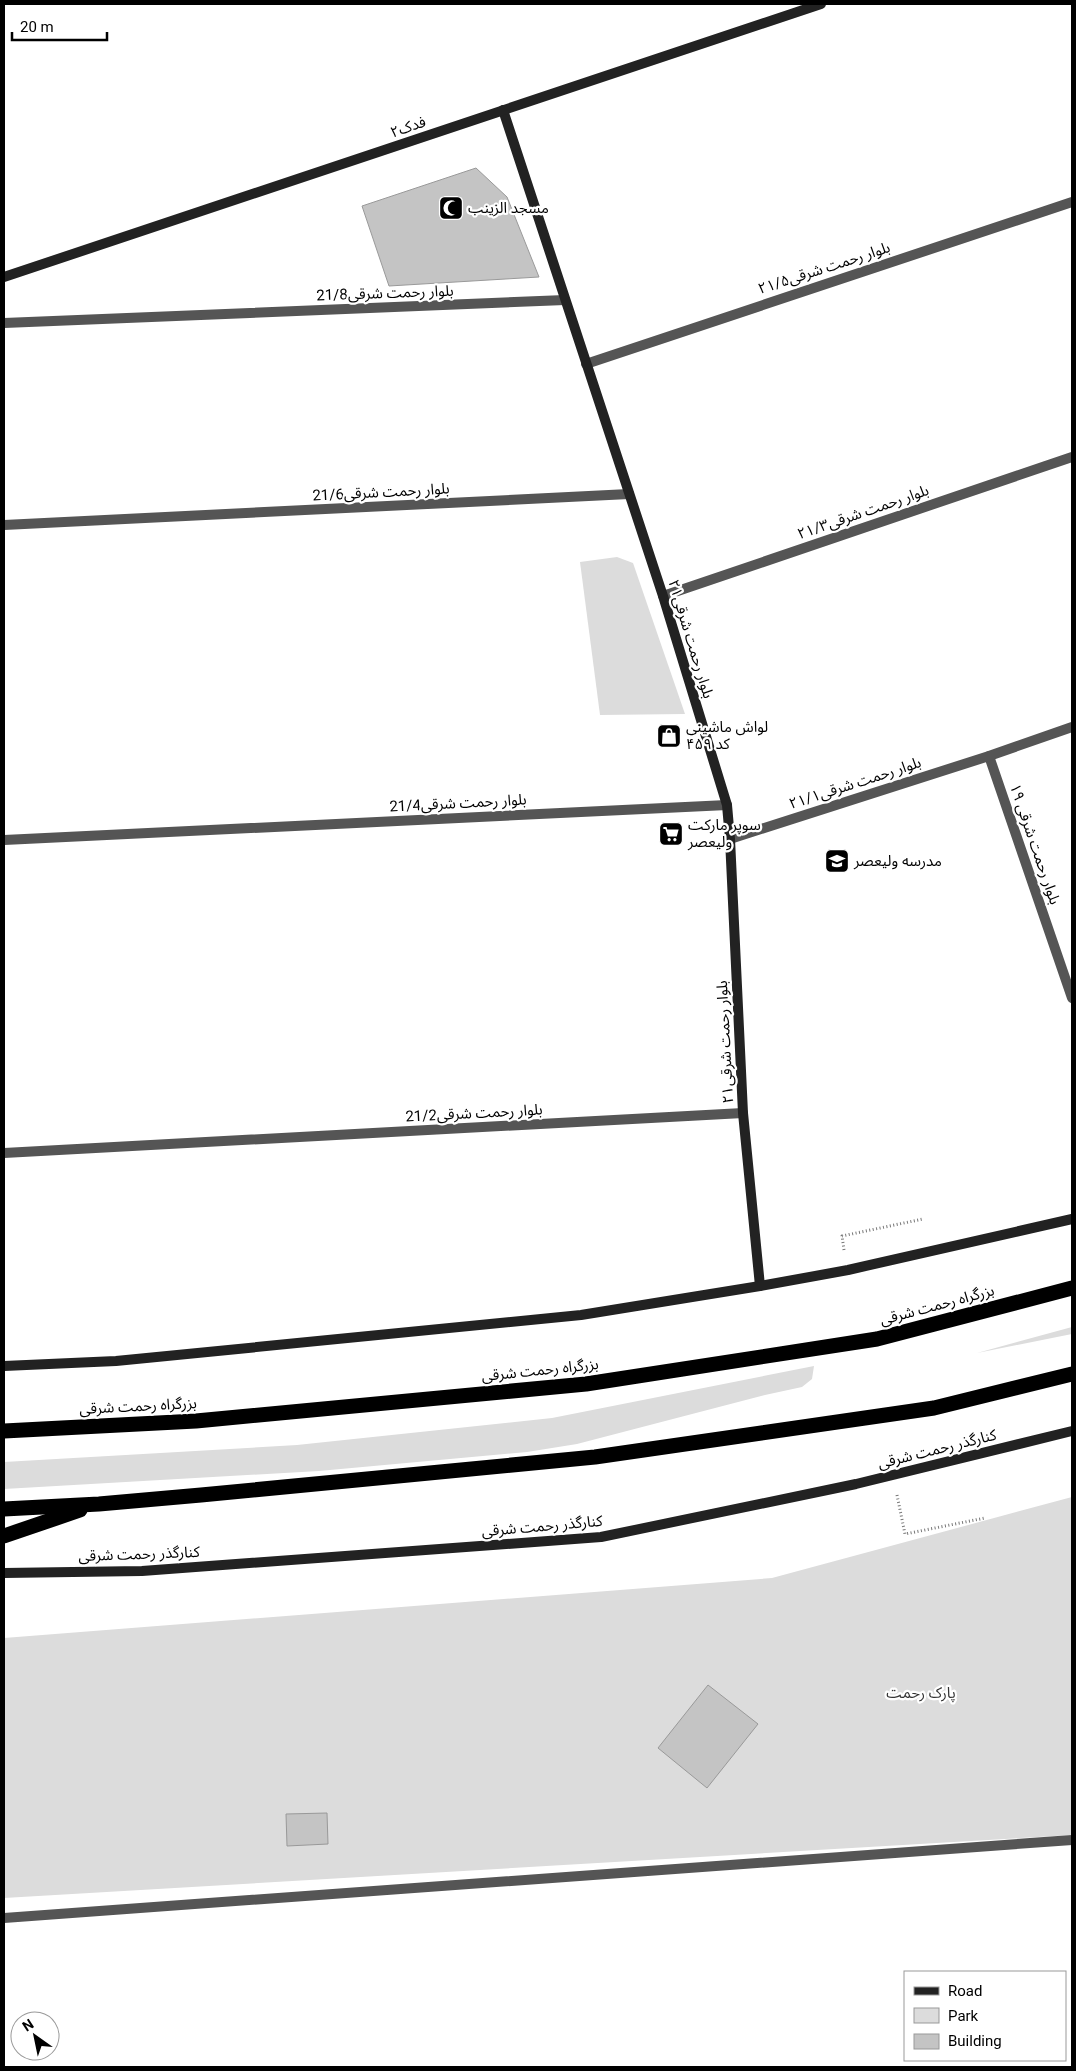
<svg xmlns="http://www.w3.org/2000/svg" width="1076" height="2071" font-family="Roboto,'Noto Sans Arabic',sans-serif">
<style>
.green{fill:#dcdcdc}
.building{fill:#c4c4c4;stroke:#999}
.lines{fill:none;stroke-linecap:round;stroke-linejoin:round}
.path{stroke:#777;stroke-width:3;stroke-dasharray:1 2.5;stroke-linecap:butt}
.street{stroke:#555;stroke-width:10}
.secondary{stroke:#222;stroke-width:10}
.highway{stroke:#000;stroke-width:15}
.labels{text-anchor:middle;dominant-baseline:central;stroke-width:4.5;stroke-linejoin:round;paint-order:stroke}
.street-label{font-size:15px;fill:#000;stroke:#fff}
.poi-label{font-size:15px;fill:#000;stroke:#fff;text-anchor:start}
.park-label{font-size:15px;fill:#333;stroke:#fff}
</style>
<rect width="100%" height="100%" fill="#fff"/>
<g class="green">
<path d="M617,557L633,563L685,714L600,715L580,562Z"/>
<path d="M1072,1327V1334L977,1353Z"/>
<path d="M814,1366L812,1379L802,1387L765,1395L577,1444L527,1452L319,1471L4,1489V1462L297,1445L552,1418Z"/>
<path d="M1072,1497V1835L4,1898V1638L772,1578Z"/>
</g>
<g class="building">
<path d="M476,168L507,197L539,277L389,286L362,206Z"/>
<path d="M708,1685L758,1724L707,1788L658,1748Z"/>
<path d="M327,1813L328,1844L287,1846L286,1814Z"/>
</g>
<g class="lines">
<g class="path">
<path d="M844,1250L842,1236L923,1219"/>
<path d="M897,1495L905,1534L985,1518"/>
</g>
<g class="street">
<path d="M4,323L565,300"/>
<path d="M586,364L1072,202"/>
<path d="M4,525L629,494"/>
<path d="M663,596L1072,457"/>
<path d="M989,756L1072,998"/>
<path d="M730,839L989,756L1072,727"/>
<path d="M4,840L727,805"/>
<path d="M4,1153L743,1113"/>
<path d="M4,1918L1072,1840"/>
</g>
<g class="secondary">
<path d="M503,110L663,596L727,805L730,839L743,1113L760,1286"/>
<path d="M4,277L821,4"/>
<path d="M4,1366L116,1361L581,1315L760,1286L848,1270L1072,1219"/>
<path d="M4,1573L142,1571L601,1537L856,1484L1072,1431"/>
</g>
<g class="highway">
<path d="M4,1431L196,1421L586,1384L877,1339L1072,1288"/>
<path d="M4,1509L99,1504L201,1495L595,1457L934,1408L1072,1374"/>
<path d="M4,1536L80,1510"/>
</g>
</g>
<defs>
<symbol id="mosque-square" viewBox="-11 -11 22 22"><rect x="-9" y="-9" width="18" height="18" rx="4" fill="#000" stroke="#fff"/><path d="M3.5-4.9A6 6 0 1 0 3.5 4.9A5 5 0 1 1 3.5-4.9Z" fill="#fff"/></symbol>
<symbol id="shop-square" viewBox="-11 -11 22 22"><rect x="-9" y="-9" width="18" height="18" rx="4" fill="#000" stroke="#fff"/><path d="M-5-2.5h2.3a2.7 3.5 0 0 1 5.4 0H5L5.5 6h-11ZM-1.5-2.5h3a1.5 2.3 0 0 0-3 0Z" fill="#fff"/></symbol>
<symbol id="supermarket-square" viewBox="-11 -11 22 22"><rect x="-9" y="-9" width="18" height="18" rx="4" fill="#000" stroke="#fff"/><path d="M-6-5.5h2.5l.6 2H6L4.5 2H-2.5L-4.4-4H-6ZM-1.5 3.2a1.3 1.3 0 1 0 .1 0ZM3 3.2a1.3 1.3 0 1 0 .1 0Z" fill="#fff"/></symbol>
<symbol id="school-square" viewBox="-11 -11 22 22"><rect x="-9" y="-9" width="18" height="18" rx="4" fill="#000" stroke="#fff"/><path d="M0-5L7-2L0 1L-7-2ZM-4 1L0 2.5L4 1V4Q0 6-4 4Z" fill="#fff"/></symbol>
</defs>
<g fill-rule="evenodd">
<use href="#mosque-square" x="437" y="194" width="28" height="28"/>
<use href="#shop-square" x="655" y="722" width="28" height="28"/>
<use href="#supermarket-square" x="657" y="820" width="28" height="28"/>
<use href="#school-square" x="823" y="847" width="28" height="28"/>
</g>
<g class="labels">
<g class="street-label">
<text transform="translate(408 127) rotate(-19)">فدک۲</text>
<text transform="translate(824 268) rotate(-18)">بلوار رحمت شرقی۲۱/۵</text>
<text transform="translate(385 293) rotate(-2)">بلوار رحمت شرقی21/8</text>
<text transform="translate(381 492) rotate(-3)">بلوار رحمت شرقی21/6</text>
<text transform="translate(863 512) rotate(-19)">بلوار رحمت شرقی۲۱/۳</text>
<text transform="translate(691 639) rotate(73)">بلوار رحمت شرقی۲۱</text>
<text transform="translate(855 783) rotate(-18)">بلوار رحمت شرقی۲۱/۱</text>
<text transform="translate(458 803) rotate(-3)">بلوار رحمت شرقی21/4</text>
<text transform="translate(1035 844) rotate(71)">بلوار رحمت شرقی ۱۹</text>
<text transform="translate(725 1042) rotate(-93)">بلوار رحمت شرقی۲۱</text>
<text transform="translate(474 1113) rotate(-3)">بلوار رحمت شرقی21/2</text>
<text transform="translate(937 1305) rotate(-15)">بزرگراه رحمت شرقی</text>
<text transform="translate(540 1370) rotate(-6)">بزرگراه رحمت شرقی</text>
<text transform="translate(138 1406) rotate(-3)">بزرگراه رحمت شرقی</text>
<text transform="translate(937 1449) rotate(-14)">کنارگذر رحمت شرقی</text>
<text transform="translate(542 1526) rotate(-5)">کنارگذر رحمت شرقی</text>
<text transform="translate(139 1554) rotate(-2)">کنارگذر رحمت شرقی</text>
</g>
<g class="poi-label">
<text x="468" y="208">مسجد الزینب</text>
<text x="686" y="727">لواش ماشینی<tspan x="686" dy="17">کد ۴۵۹</tspan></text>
<text x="688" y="825">سوپر مارکت<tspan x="688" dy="17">ولیعصر</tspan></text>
<text x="854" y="861">مدرسه ولیعصر</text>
</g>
<g class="park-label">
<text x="921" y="1693">پارک رحمت</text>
</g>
</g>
<rect width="1076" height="2071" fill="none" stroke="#000000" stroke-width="10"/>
<rect x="904" y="1971" width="162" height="90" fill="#ffffff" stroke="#999999"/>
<rect x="914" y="1987" width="25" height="8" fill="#222222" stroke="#999999"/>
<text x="948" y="1996" font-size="15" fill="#000000">Road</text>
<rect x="914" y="2008" width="25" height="15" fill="#dcdcdc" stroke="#999999"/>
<text x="948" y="2021" font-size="15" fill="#000000">Park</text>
<rect x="914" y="2034" width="25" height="15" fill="#c4c4c4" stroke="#999999"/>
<text x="948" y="2046" font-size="15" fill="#000000">Building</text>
<g transform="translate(35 2036) rotate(327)"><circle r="24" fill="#ffffff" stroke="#999999"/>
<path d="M0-4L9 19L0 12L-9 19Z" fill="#000000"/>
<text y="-8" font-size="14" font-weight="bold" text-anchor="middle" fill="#000000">N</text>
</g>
<path d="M12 32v8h95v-8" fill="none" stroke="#000000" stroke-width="2.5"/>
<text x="20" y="32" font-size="15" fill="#000000" stroke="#ffffff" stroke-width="4" paint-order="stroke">20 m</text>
</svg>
